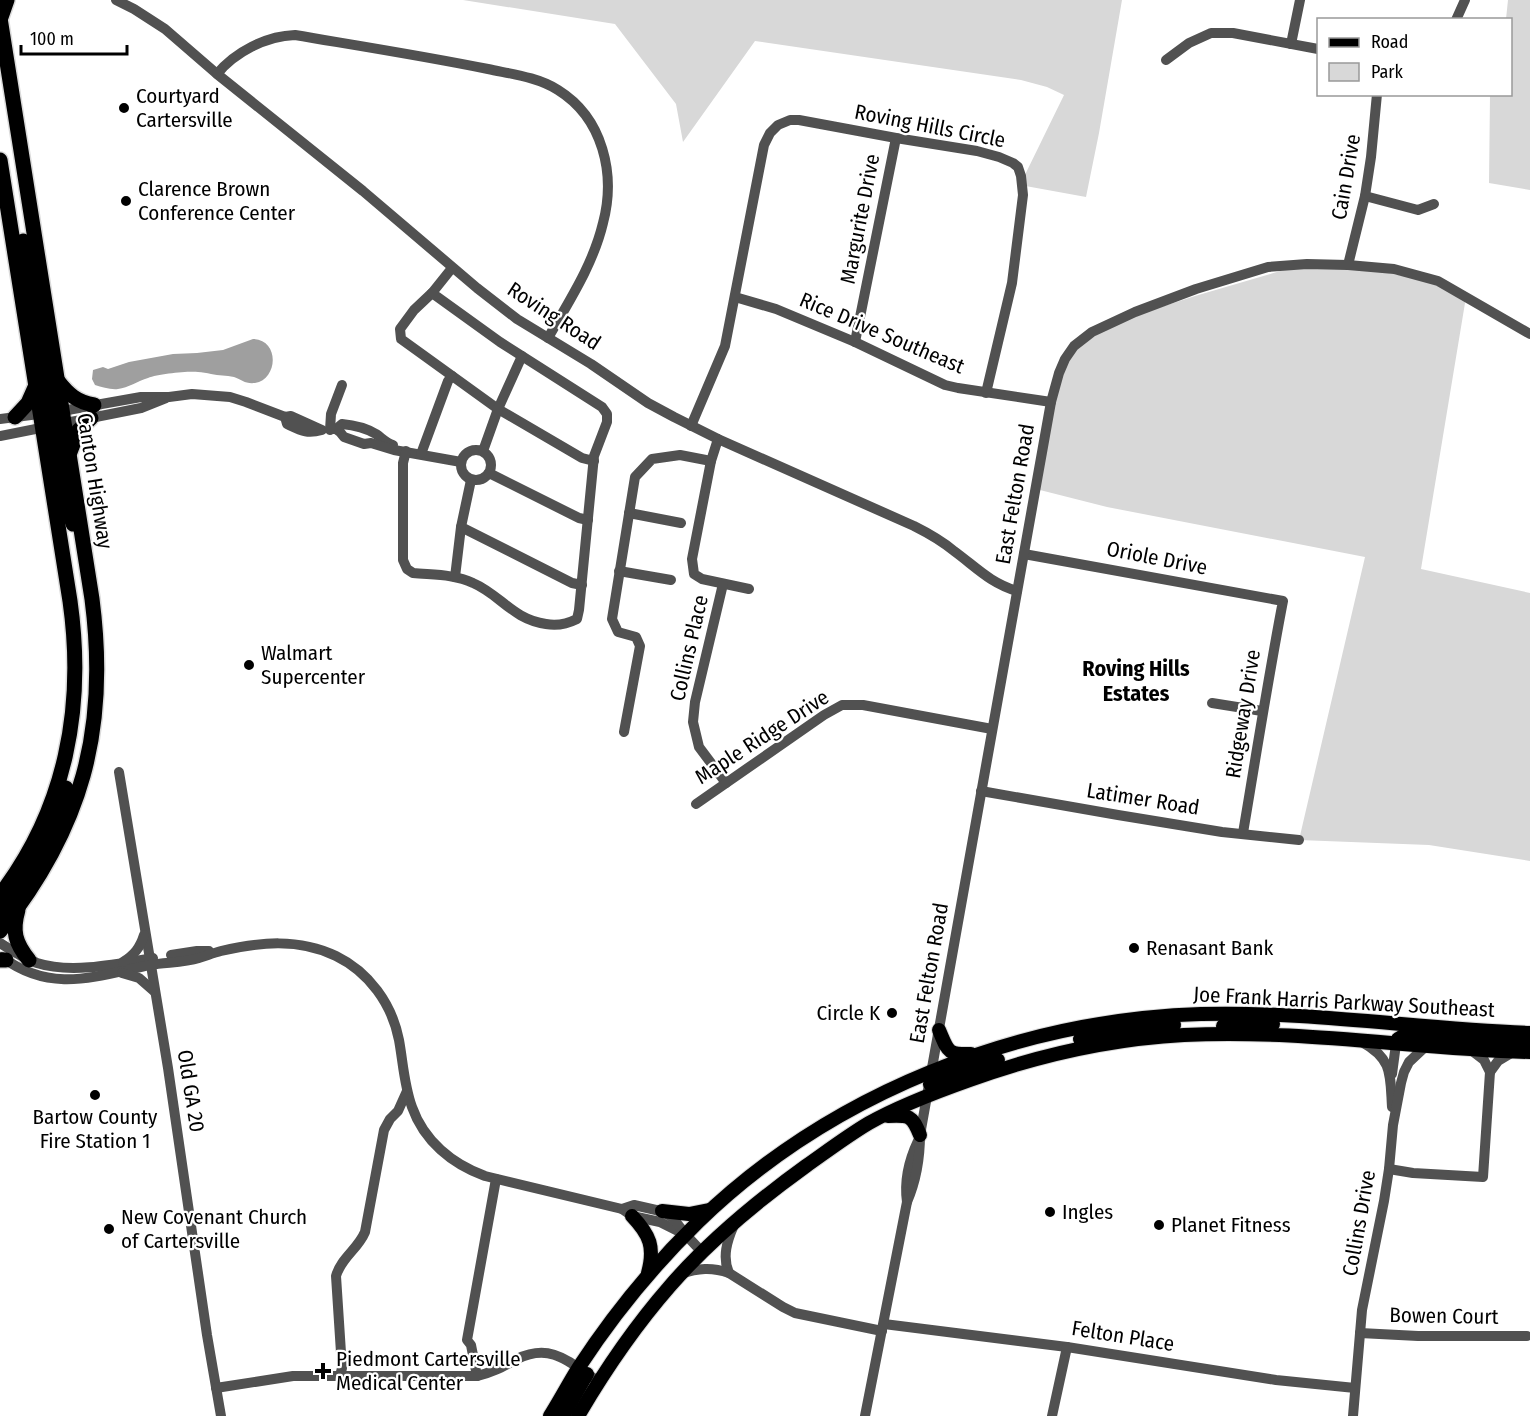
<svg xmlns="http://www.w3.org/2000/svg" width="1530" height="1416" font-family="'Fira Sans Condensed',sans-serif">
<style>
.green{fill:#d8d8d8}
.water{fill:#9f9f9f}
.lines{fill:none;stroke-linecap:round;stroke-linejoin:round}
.major-casing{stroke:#dbdbdb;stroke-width:16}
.highway-casing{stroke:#dbdbdb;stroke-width:18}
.minor{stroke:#515151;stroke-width:10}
.major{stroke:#000;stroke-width:14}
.highway{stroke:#000;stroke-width:15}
.poi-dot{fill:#000;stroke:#fff;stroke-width:2}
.labels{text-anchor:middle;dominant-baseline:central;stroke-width:4.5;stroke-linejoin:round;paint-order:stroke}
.poi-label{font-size:21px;fill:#000;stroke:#fff;text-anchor:start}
.street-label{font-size:21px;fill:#000;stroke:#fff}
.neighbourhood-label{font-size:22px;font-weight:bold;fill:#000;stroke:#fff}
</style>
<rect width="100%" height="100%" fill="#fff"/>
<g class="green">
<path d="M463,0H1122L1099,133L1086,197L1020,185L1064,95L1047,87L1021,80L755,41L683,142L676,104L615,24Z"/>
<path d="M1508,0H1530V190L1489,183L1490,95L1510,94V20L1506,19Z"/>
<path d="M1348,265L1434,282L1466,297L1421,569L1530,593V861L1429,845L1299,840L1365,557L1107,507L1036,489L1051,402L1069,353L1118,321L1195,296L1294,267Z"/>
</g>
<path class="water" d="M253,339C280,340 278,379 255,383C245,384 242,380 234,377C226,375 219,376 211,374C207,373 202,372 198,372C187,371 158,374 148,378C138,381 128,388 118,389C111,390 102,387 95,385L92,379L93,370L103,367L108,369L129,362L173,354L197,353L223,350Z"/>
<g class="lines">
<defs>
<g id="major">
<path d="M1223,1026L1273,1024"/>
<path d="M939,1030C948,1051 947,1055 971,1054"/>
<path d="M1080,1039L1104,1034L1174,1025"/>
<path d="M1398,1039L1403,1036H1418L1507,1042L1530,1043"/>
<path d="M930,1084L998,1060"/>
<path d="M888,1116C909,1115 912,1115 920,1135"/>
<path d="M662,1211L689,1214L709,1210"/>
<path d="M632,1216C650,1235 655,1247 648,1273"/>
<path d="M550,1416C560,1400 569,1383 579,1367C613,1315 653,1266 698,1222C831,1093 1017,1020 1201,1014C1311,1011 1420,1029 1530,1033"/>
<path d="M563,1416L587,1374"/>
<path d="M578,1416C605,1370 635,1326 670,1286C710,1240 756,1202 806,1166C826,1152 847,1136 869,1123C901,1105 936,1092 970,1080C1039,1055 1111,1039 1184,1035C1300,1029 1415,1049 1530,1052"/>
</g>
<g id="highway">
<path d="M0,18L92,599C109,730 82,828 0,931"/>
<path d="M0,20L7,0"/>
<path d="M0,160L70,601C85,707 66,809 0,895"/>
<path d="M23,241L33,292L64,496L73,524"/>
<path d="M58,381C68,394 77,402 94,405"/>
<path d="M15,417L28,403L36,385"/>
<path d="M70,452L78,431L91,418"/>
<path d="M18,910C12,931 15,943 29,960"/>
<path d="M0,914C30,876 54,835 66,788"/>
<path d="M0,960H6"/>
</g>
</defs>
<use href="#major" class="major-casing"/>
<use href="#highway" class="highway-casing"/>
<g class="minor">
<path d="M116,0L134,9L165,29L217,74L363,191L477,288L517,319L591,364L648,403L674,417L718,439L914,526C928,533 942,541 954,551C976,567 990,583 1017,591"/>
<path d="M1456,20L1465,0"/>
<path d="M1291,44L1300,0"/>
<path d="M1166,60L1189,43L1211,33H1233L1318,49"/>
<path d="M217,74C235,52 266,36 295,35C360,46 424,56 488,69C511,74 538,77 558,90C603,118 616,174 603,223C593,265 569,301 548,338"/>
<path d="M1365,196L1418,210L1434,204"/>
<path d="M1348,265L1365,196L1371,157L1377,94"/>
<path d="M432,293L414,310L400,329L401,339L498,409L582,458L594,461"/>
<path d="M735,297L776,309L855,342L945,385L958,388L1051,402"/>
<path d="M855,342L896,138"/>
<path d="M0,419L62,411L141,397H169L192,394L230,397L246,402L285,417L291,416L322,430C307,434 302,431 287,424L285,417"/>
<path d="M691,426L725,346L764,145L770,133L778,125L790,120H799L896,138L977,151L999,157L1013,163L1018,167L1021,176L1023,195L1012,283L986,393"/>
<path d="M332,429H336L342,424C353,425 366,428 376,434C382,438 386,443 393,445"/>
<path d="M336,429L340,432L344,437L364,444L371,443L394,450L461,462"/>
<path d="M330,430L331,414L342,385"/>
<path d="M0,436L141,408L166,398"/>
<path d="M718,439L711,461L692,559L694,574L702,579L749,589"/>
<circle cx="476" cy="465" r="15"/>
<path d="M406,451L403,463V560L407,569L413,573C433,575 454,574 473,583C501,595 512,619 546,624C557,626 567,624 577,619L579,610L594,456L607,422V414L602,407L500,342L432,293L452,268"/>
<path d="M483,451L498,409L522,356"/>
<path d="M421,454L448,381L452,376"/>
<path d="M489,473L579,518L588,520"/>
<path d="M471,480L461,527L572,583L582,585"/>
<path d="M629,513L681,523"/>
<path d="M1024,554L1283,601C1268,679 1256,756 1243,833"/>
<path d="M619,571L671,580"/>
<path d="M455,577L461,527"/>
<path d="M723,584L695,702L693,722L699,747L726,783"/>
<path d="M1212,703L1262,711"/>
<path d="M624,732L640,646L636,637L618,632L612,619L635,477L652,459L680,455L711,461"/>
<path d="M119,772L168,1068L207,1335L221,1416"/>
<path d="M981,791L1118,815L1222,832L1299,840"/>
<path d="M696,804L824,715L842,705H863L992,729"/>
<path d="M0,943C12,951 24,958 37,963C71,974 118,964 153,958"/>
<path d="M171,955L197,951H209"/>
<path d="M2,957C51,994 96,976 150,965C166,962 183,963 199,958C206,956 213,953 221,951C259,942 299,938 336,956C369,972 392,1004 399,1040C403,1062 404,1085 412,1107C424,1141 452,1164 485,1176L622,1209L632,1216L660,1222L686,1235"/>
<path d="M123,962C134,955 140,948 144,935"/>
<path d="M122,973L139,978L155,992"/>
<path d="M1362,1042C1393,1059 1390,1075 1392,1107"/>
<path d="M1490,1072L1498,1061L1513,1052"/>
<path d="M1392,1074L1396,1044"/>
<path d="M1389,1169L1413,1173L1483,1177L1490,1072L1484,1060L1471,1050"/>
<path d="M907,1202C904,1181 909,1160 918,1141"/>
<path d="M622,1209L634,1205L656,1210L667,1214L673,1218L686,1235L702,1252"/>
<path d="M729,1273C722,1257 727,1241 734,1225"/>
<path d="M681,1274C698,1268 712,1267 729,1273L783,1307L795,1313L882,1331"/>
<path d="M884,1324L1067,1347L1276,1380L1355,1388"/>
<path d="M1360,1333L1418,1336H1527"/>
<path d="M340,1376L342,1368L336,1276C341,1258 358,1249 365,1232L384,1130L390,1119L398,1111L407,1091"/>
<path d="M477,1376L471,1345L467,1340L496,1179"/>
<path d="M216,1388L293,1376H477C492,1373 504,1366 517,1359C552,1342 570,1363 599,1382"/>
<path d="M865,1416L907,1202C916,1181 920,1158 920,1135L1051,402L1059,373L1065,359L1074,346L1092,332L1135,312L1196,289L1268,267L1307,264L1348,265L1394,269L1438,281L1530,334"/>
<path d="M1052,1416L1067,1347"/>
<path d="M1353,1416L1362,1310L1384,1201L1389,1169L1393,1125L1401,1083L1404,1072L1409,1062L1426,1046"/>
</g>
<use href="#major" class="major"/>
<use href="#highway" class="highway"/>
</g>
<g class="poi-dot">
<circle cx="124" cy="108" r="6"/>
<circle cx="126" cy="201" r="6"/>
<circle cx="249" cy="665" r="6"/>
<circle cx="1134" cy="948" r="6"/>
<circle cx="892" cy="1013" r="6"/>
<circle cx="95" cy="1095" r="6"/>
<circle cx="1050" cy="1212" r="6"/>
<circle cx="1159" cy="1225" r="6"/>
<circle cx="109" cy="1229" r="6"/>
<path d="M320 1362h6v6h6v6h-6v6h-6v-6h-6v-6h6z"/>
</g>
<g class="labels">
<g class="poi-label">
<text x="136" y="96">Courtyard<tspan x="136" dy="24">Cartersville</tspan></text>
<text x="138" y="189">Clarence Brown<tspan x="138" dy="24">Conference Center</tspan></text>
<text x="261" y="653">Walmart<tspan x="261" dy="24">Supercenter</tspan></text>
<text x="1146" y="948">Renasant Bank</text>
<text x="880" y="1013" text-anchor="end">Circle K</text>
<text x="95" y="1117" text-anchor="middle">Bartow County<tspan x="95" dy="24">Fire Station 1</tspan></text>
<text x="1062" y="1212">Ingles</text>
<text x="121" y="1217">New Covenant Church<tspan x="121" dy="24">of Cartersville</tspan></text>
<text x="1171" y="1225">Planet Fitness</text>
<text x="336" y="1359">Piedmont Cartersville<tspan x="336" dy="24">Medical Center</tspan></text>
</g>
<g class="street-label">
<text transform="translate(930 126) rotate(11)">Roving Hills Circle</text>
<text transform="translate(1346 177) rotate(-80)">Cain Drive</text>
<text transform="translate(860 219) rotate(-79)">Margurite Drive</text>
<text transform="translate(554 316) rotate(33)">Roving Road</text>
<text transform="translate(882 333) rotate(23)">Rice Drive Southeast</text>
<text transform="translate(95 481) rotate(81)">Canton Highway</text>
<text transform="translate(1015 494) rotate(-80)">East Felton Road</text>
<text transform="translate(1157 558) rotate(11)">Oriole Drive</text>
<text transform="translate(689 648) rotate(-77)">Collins Place</text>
<text transform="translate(1243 714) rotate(-81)">Ridgeway Drive</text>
<text transform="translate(762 737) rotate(-33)">Maple Ridge Drive</text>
<text transform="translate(1143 799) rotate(9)">Latimer Road</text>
<text transform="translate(929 973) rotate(-80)">East Felton Road</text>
<text transform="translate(1344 1002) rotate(3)">Joe Frank Harris Parkway Southeast</text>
<text transform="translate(191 1091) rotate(81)">Old GA 20</text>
<text transform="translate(1359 1223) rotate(-80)">Collins Drive</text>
<text transform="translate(1444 1316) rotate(1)">Bowen Court</text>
<text transform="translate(1123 1336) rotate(9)">Felton Place</text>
</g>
<g class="neighbourhood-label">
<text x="1136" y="668">Roving Hills<tspan x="1136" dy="25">Estates</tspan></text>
</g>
</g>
<rect x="1317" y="18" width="195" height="78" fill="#ffffff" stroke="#999999" stroke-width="1.5"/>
<rect x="1329" y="38" width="30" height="9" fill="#000000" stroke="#999999" stroke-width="1.5"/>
<text x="1371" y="48" font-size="18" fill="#000000">Road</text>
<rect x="1329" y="63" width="30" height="18" fill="#d8d8d8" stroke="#999999" stroke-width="1.5"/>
<text x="1371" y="78" font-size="18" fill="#000000">Park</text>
<path d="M21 45v9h106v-9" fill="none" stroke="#000000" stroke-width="3"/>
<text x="30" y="45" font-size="18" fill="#000000" stroke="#ffffff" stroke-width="4.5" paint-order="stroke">100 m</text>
</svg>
